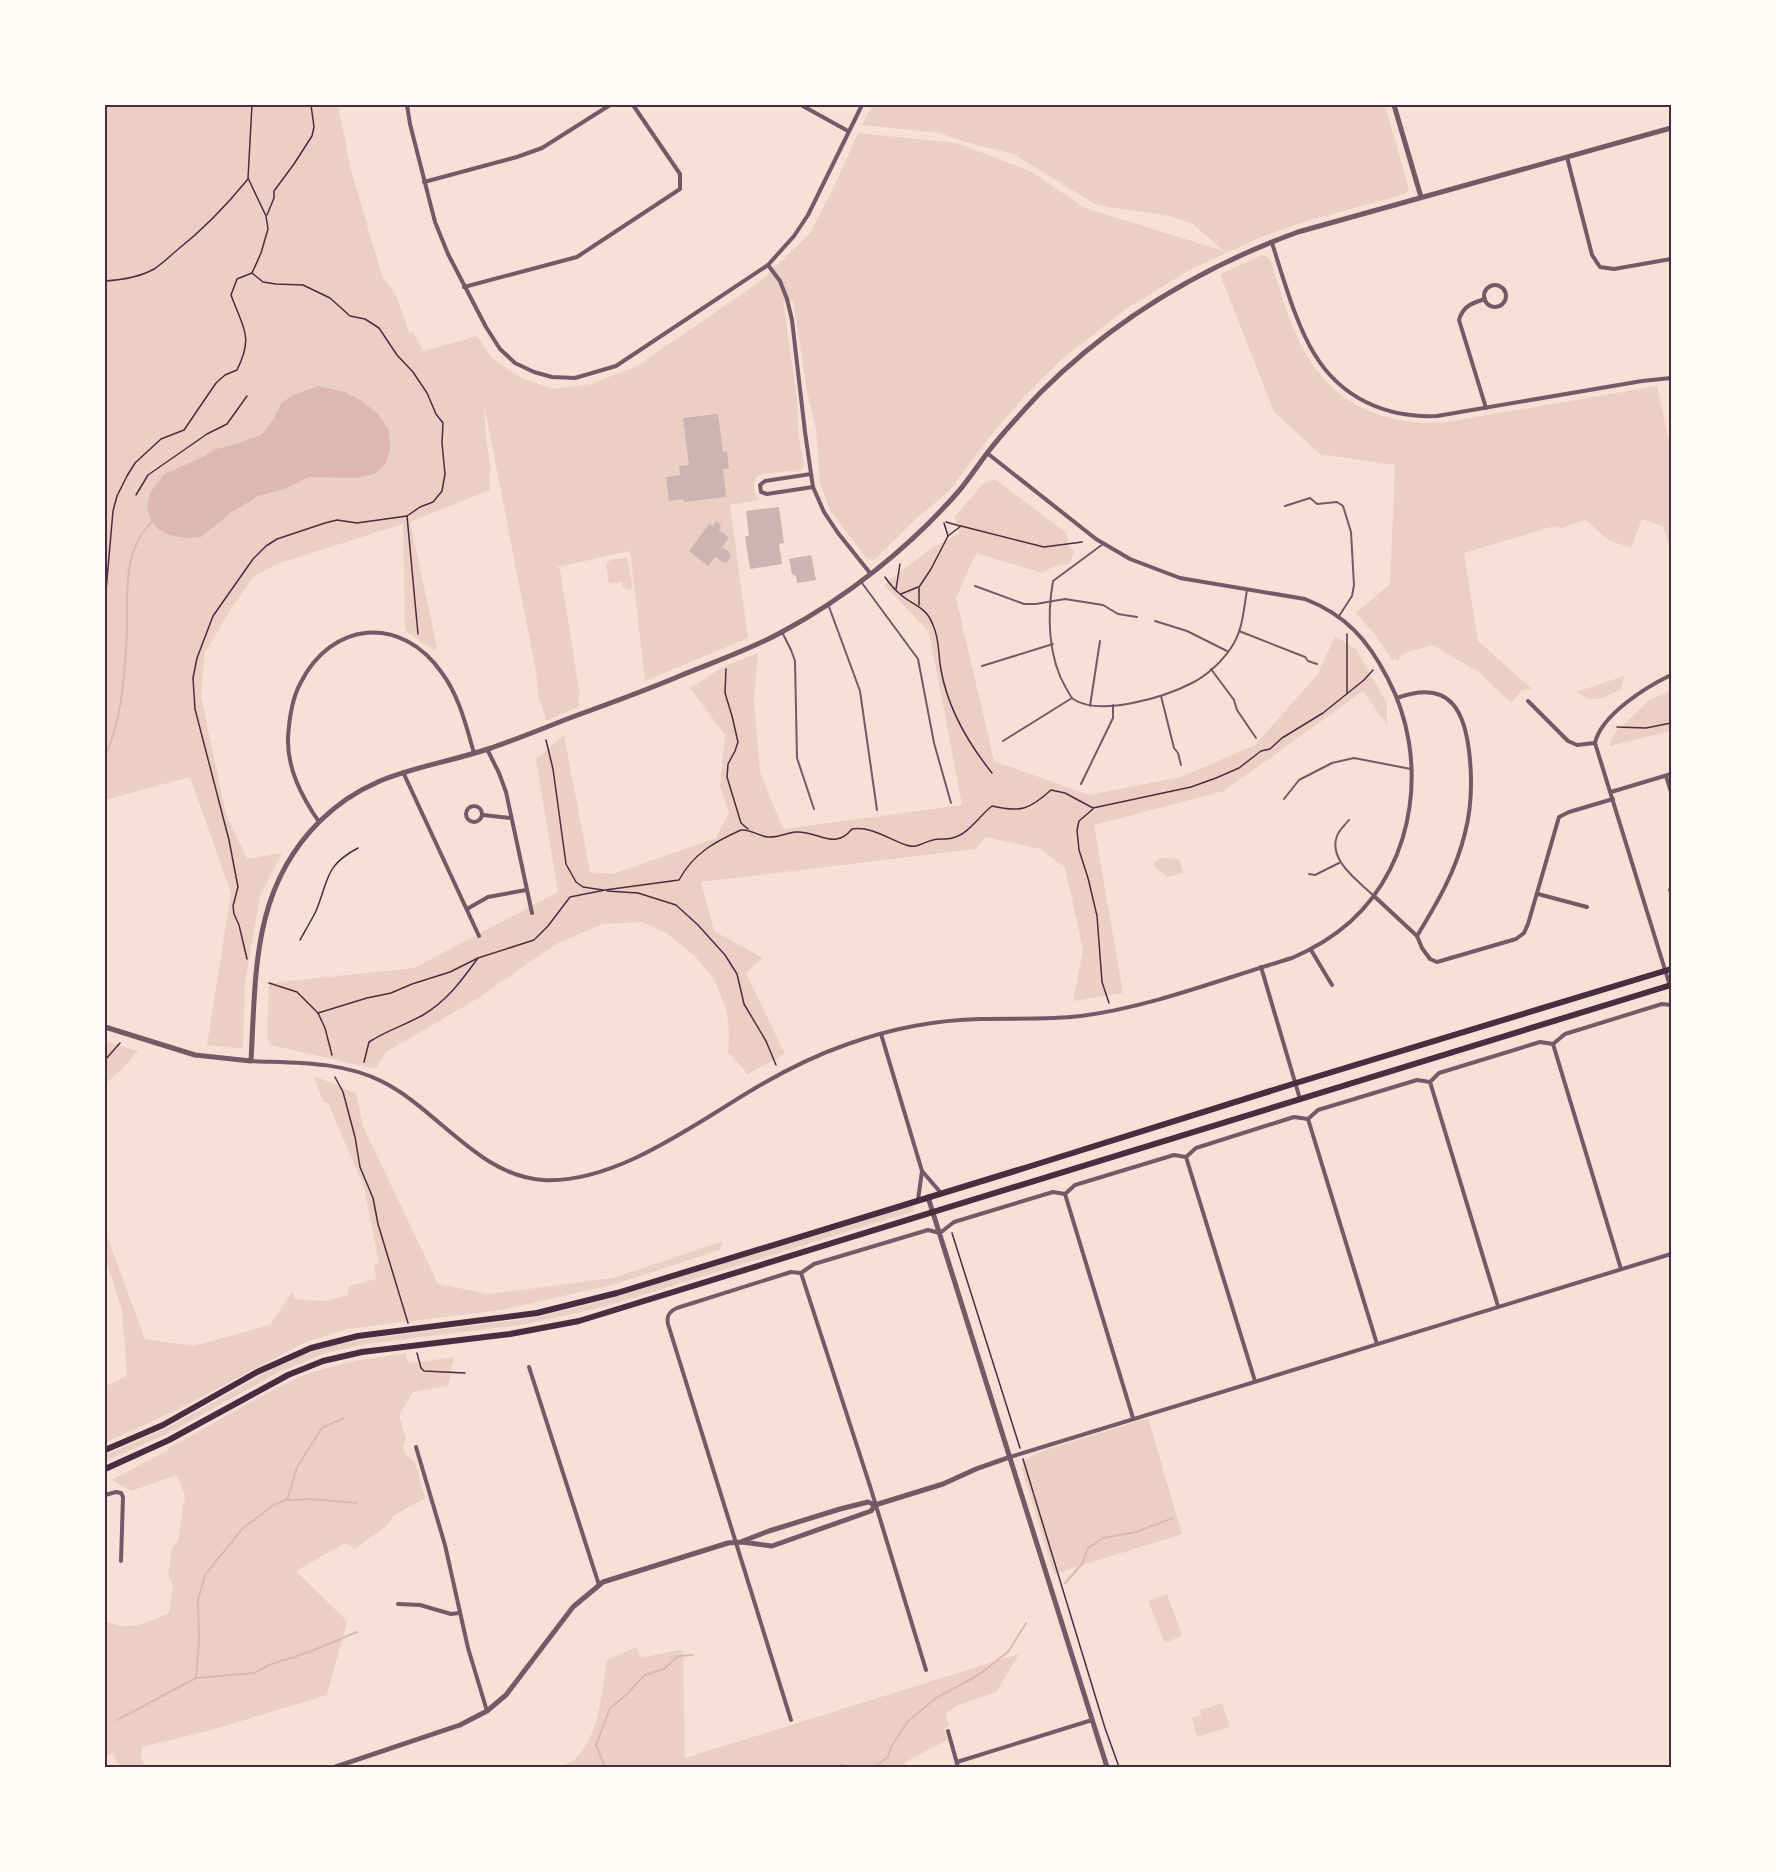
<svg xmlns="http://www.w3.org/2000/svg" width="1776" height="1872" font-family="'Archivo Narrow',sans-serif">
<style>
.green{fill:#ebcfc5}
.water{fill:#dcb8b0}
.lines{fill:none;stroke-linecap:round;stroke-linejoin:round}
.stream{stroke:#dcb8b0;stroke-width:2}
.building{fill:#ccb4b1}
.path{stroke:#4a2c40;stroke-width:1.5}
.service{stroke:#755966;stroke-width:2}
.minor{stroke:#755966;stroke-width:4}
.tertiary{stroke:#755966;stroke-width:5}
.primary{stroke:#4a2c40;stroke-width:6}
.neatline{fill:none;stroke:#4a2c40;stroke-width:2}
</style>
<rect width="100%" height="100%" fill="#f7e1d7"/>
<g class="green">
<path d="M105,105H338L351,170L382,276L396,296L410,334L412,331L424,351L477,336L491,357L519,377L553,389L591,384L637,366L761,281L810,233L834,187L858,133L957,143L1032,172L1085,208L1224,251L1193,224L1167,215L1114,208L1095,204L1013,154L958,140L940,133L862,125L872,105H1385L1409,189L1405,194L1300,223L1259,238L1191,269L1126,309L1062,359L1023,398L988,439L949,491L917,518L874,560L867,559L830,510L820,483L816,430L806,386L795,312L793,301L783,302L797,397L799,437L804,466L800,472L790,471L758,475C752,482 753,494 759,500L730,505L748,638L645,681L630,551L557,567L560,569L580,696L578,697L580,706L546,721L542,704L539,702L536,672L484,404L486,439L491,470L489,474L490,490L410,522L437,647L434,651L405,630L403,524L277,564L254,576L234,604L205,652L201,697L226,814L247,859L282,853L260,896L245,982L243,1049L207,1045L231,893L190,777L105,800Z"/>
<path d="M1262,255L1266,256L1270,259C1280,289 1290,328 1306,354C1336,406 1388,427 1446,422L1657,386L1671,451V552L1663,526L1642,519L1631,548L1608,540L1586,520L1561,528L1551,527L1464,553L1478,641L1532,689L1522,690L1511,703L1480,673L1433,645L1404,653L1397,662L1395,659L1393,661L1376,636L1356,613L1390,584L1395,465L1320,454L1274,412L1220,274Z"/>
<path d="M995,479L1066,533L1068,545L1074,551L1070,563L1055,566L1042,573L976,553L956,598L994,761L1089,795L1181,777L1255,745L1318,674L1335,636L1356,649L1387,704V725L1363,691L1224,791L1094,825L1123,993L1073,1001L1083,950L1065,867L1040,849L986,837L975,849L701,882L714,931L763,958L746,973L785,1054L748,1074L728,1052L729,1037L727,1011L714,979L694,955L666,933L642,922L603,924L556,944L475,1000L386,1052L375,1069L271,1045L267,1038L269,983L414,968L558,892L536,759L564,735L590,872L613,874L716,838L729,813L720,786L725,735L690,688L725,666L758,653L754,701L760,772L783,829L962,805L929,632L884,585L927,551L959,533L955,516L983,484Z"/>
<path d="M627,557L633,589L628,590L623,587L622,582L609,584L606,565L610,560Z"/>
<path d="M1624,676L1621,689C1605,698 1592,705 1576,692Z"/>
<path d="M1671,690V731L1609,746L1613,735L1648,701Z"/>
<path d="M1161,858L1179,859L1183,873L1167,877L1155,867L1154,862Z"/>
<path d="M105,1041L138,1051L123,1068L105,1084Z"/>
<path d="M314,1076L356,1093L363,1126L438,1284L489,1294L613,1278L723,1241L720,1250L616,1284L501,1310L348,1329L306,1342L177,1410L105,1443V1386L127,1376L122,1310L105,1257V1231L145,1339L193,1346L270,1325L292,1292L295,1299L325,1301L348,1295L349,1286L376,1279L374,1264L379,1263L364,1187L328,1103L323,1102Z"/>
<path d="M911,1206H913L914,1211L604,1307L521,1325L366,1344L326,1353L277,1373L165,1435L105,1461V1455L167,1428L285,1362L324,1347L365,1339L532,1318L588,1305Z"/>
<path d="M406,1353L407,1361L412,1363L454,1357L448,1386L413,1392L399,1415L406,1439C399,1450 406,1455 415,1462L425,1498L393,1516L388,1525L355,1549L345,1543L296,1571L347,1621L327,1695L215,1729L142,1747L141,1758L146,1767H119L113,1754L105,1756V1621C130,1632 146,1623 169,1613L173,1585L168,1575L172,1548L178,1542L185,1495L177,1475L131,1491L112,1480L168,1450V1448C213,1425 256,1396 302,1376C336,1363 370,1358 406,1353Z"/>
<path d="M1148,1418L1182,1534L1054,1574L1022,1469V1461L1042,1451Z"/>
<path d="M1167,1594L1182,1636L1165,1643L1148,1601Z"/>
<path d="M636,1647L641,1658L683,1649L685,1758L1019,1654L996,1692L958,1705L946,1713L949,1726L944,1728L947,1740L905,1762V1767H558C563,1765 571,1763 575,1759C599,1738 602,1690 607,1660Z"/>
<path d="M1222,1703L1230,1727L1197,1737L1192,1718L1201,1715L1200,1710Z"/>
</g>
<path class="water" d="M318,386L345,392L360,400L377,413L389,430L390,450L386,463L375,474L355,478L310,477L284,489L258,496L232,512L201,537L186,538L169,535L158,529L152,522L147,508L150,493L163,475L201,458L216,449L233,445L261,435L273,420L282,402L296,394Z"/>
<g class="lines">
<g class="stream">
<path d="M105,756C120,724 124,684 126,649C130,608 118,553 152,522"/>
<path d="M287,1500L297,1467L322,1428L344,1418"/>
<path d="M1065,1583L1082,1564L1088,1548L1103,1538L1136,1532L1173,1518"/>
<path d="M196,1678L199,1641L198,1600L205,1575L243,1528L275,1504L287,1500L310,1499L357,1503"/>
<path d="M117,1720L196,1678L254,1673L269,1665L309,1652L357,1632"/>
<path d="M605,1767L596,1745L610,1708L626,1695L645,1675L664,1669L678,1656L693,1655"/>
<path d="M837,1767L840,1765L854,1767"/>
<path d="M874,1767L888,1757L891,1747L908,1721L936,1698L977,1676L1008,1652L1026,1623"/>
</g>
</g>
<g class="building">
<path d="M718,414L723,452L727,451L729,469H723L726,497L684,502L683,499L669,501L666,477L680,475L679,466L689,465L683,418Z"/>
<path d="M779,507L784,543L779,544L782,564L750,569L745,536H749L746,511Z"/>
<path d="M716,521L721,525L719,530L729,538L722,547L728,551L731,557L727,562L724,563L715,557L708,566L689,551L709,524L713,526Z"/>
<path d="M811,555L816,580L797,583L796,576L792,574L789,559Z"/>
</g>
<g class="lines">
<g class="path">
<path d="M267,215L274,198V191L294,164L312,136L314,127L311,105"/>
<path d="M105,281C121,280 140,277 154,269C162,264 169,257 176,251C204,229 226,206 248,179"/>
<path d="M136,495L148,475L207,434L227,424L247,396"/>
<path d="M407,516L418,634"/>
<path d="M946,522L960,526"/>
<path d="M948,536L961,526L1044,547L1082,542"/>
<path d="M885,577C889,583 894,589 900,594C913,606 926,606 933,625C940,640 938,655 941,670C948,709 968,743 992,773"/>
<path d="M896,589L900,564"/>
<path d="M901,594L918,587"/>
<path d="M105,602L113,511L117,496L127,476L135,463L161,439L184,430L216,383L225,375L237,370C254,336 243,328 231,295L237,279L252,273L261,253L268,229L266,216L248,178L252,105"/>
<path d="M919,605V587L931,569L948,536L944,523"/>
<path d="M726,669L725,693L732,716L738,742L735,751L728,764L727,777L741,823L748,829"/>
<path d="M1347,693V634"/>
<path d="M1617,727L1646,728L1671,723"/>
<path d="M546,740L553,769L566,864L576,882L583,887L603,890"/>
<path d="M1093,809L1079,821L1077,830L1079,850L1088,878L1097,916L1102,982L1109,1003"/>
<path d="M607,891L638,893L676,905L698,925L725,955L737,974L744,1004L766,1041L776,1065"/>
<path d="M300,940C305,931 311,921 316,911C329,880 324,866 358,848"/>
<path d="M247,959L239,925L234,914L233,906L238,887L229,840L195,709L193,678L197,658L213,616L253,559L266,546L277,539L325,523L337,520L357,523L407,516L420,507L433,502L442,491L445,474L442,443L443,423L436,414L427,393L413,372L397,355L379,328L365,319L350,316L330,298L303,285L276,284L263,282L252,273"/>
<path d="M269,983L297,992L318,1013L325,1028L332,1055"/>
<path d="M318,1013L367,998L391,993L412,984L450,972L478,958L534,940L548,926L570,897L605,890L679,880C693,854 714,842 741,830C751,829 758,836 768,837C778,838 786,833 796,832C819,831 834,851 852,829C872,826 888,839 906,845C917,849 923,842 933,840C939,838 946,840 952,838C969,834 978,817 992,806C1021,813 1030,809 1051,790L1065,793L1093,808L1191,787L1216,778L1239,768L1261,751L1270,749L1282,738L1323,713L1364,680L1373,670"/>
<path d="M105,1060L120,1043"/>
<path d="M364,1062L369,1042C386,1031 405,1025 423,1015C447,1001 462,980 478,958"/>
<path d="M335,1077L343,1092L355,1137L360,1167L373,1198L378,1224L408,1323"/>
<path d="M952,1233L1020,1448"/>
<path d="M417,1353L421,1368L424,1371L465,1373"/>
<path d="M1023,1459L1105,1728L1119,1767"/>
</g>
<g class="service">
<path d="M1285,506L1310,498L1317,504L1337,502L1343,506L1351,532L1354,585L1352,596L1339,616"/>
<path d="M1103,544L1053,581C1047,615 1048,658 1066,688C1068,691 1070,696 1073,699C1100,717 1165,697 1192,683C1208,675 1225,659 1234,643C1243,627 1244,607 1247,590"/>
<path d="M862,583L918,659L934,743L951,803"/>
<path d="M975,586L1024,604H1036L1065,599L1103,605L1118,614L1137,617"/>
<path d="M828,604L860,691L877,810"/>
<path d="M1155,621L1187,631L1227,651"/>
<path d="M1239,631L1305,657L1308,661L1317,664"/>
<path d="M782,632L791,650L795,661L797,758L814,809"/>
<path d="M982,666L1053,644"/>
<path d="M1211,669L1234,700L1237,710L1256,738"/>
<path d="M1161,696L1174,748L1178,753L1181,765"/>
<path d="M1090,706L1100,641"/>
<path d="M1003,741L1072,698"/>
<path d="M1081,784L1113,718V705"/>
<path d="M1284,799L1299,780L1332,763L1354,758L1411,769"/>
<path d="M1349,820C1345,825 1339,830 1337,836C1328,860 1358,881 1373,895"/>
<path d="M1309,874L1315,875L1339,863"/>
</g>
<g class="minor">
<path d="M407,105L410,124L435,222L448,254L486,327L500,349L515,363L534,372L552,377L575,378L616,366L768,265L794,236L808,215L862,105"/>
<path d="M801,105L848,131"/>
<path d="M1567,157L1592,255L1600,267L1614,269L1671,259"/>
<path d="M424,182L517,157L542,148L610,105"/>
<path d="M1272,243C1283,277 1296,325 1315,355C1342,399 1387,418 1437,416L1642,381L1671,378"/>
<path d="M768,265L780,281L787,299L792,320L805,432L813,487L824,512L838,533L870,573"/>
<circle cx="1495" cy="296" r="11"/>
<path d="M464,287L577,257L680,189V174L633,105"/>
<path d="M1485,299C1472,303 1463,306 1459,320L1486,408"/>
<path d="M811,474L765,481L760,485L761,492L767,494L813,487"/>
<path d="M1397,698C1452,678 1466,713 1470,760C1472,783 1471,810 1465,833C1456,871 1437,903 1417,936"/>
<path d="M1528,701L1568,741L1577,745L1595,743"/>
<path d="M1595,743L1670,986"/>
<path d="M1595,743C1601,715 1646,687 1671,675"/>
<path d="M487,749L499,773L506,792L532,913"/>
<path d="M403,772L479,936"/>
<path d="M1666,776L1671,792"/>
<path d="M1611,792L1671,774"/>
<circle cx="474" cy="814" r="8"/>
<path d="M483,815L511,818"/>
<path d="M319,822C302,797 287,769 288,738C289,721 292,699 300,684C331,621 401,614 442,673C459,696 466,725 474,753"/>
<path d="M1670,890H1671"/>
<path d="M1538,894L1587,907"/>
<path d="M1374,896L1417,936L1422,948L1430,959L1437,962L1516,939L1524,933L1528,924L1559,817L1569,812L1613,799"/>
<path d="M467,909L488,897L526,890"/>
<path d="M1311,950L1332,985"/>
<path d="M1261,967L1300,1099"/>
<path d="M881,1034L922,1171L918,1200"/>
<path d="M1553,1044L1621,1269"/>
<path d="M251,1061C295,1063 343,1061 383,1082C437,1109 479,1176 543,1180C616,1184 696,1123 757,1087C786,1070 816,1055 848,1044C890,1029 936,1020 980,1019C1014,1018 1047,1020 1081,1016C1151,1007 1224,978 1292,958C1313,949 1333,937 1350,922C1417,862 1429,757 1388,679C1368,640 1346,615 1305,599L1180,578L1130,559L1096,539L987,453"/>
<path d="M1430,1082L1498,1306"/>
<path d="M1308,1119L1377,1344"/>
<path d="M1186,1157L1255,1381"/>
<path d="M922,1171L941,1193"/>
<path d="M1065,1194L1133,1418"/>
<path d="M801,1273L870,1486L926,1670"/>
<path d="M529,1367L599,1585"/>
<path d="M416,1447L445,1545L468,1648L487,1711"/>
<path d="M1010,1457L1671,1254"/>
<path d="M105,1495L116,1492L121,1493L123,1497L121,1561"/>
<path d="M398,1604L420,1605L451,1614L459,1613"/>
<path d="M791,1720L668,1324C666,1315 670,1311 677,1308L791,1272L801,1273L814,1264L928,1230L940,1233L954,1222L1053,1192L1065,1194L1075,1185L1174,1155L1186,1157L1196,1148L1294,1117L1308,1119L1318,1110L1417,1080L1430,1082L1439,1073L1540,1042L1553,1044L1565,1034L1662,1004L1671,1005"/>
<path d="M948,1731L958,1767"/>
<path d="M957,1762L1092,1720"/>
</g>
<g class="tertiary">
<path d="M1394,105L1421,197"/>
<path d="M105,1027L195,1055L251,1061C256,972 252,888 320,821C372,770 424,770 488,749C518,739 546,727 575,716C611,703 647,690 682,675C714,662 749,650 780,633C846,598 909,548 958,492C969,479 978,465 988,452C1004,431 1022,412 1040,393C1113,320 1202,267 1298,232L1671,128"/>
<path d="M928,1197L1107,1767"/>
<path d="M743,1541L769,1531L840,1509L868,1502L875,1505"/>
<path d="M335,1767L460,1725L487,1711L506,1695L573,1607L603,1582L728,1543L742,1542L772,1546L871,1511L875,1505L943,1484L976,1469L1010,1457"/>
</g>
<g class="primary">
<path d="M105,1450L163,1425L257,1372L311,1348L358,1336L537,1313L617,1293L1031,1166L1296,1083L1671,969"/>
<path d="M105,1469L169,1440L288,1375L323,1361L362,1352L510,1334L579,1321L1671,985"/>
</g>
</g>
<rect width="1776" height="1872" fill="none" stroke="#fffaf5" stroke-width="213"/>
<rect x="106" y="106" width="1564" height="1660" class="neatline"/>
</svg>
